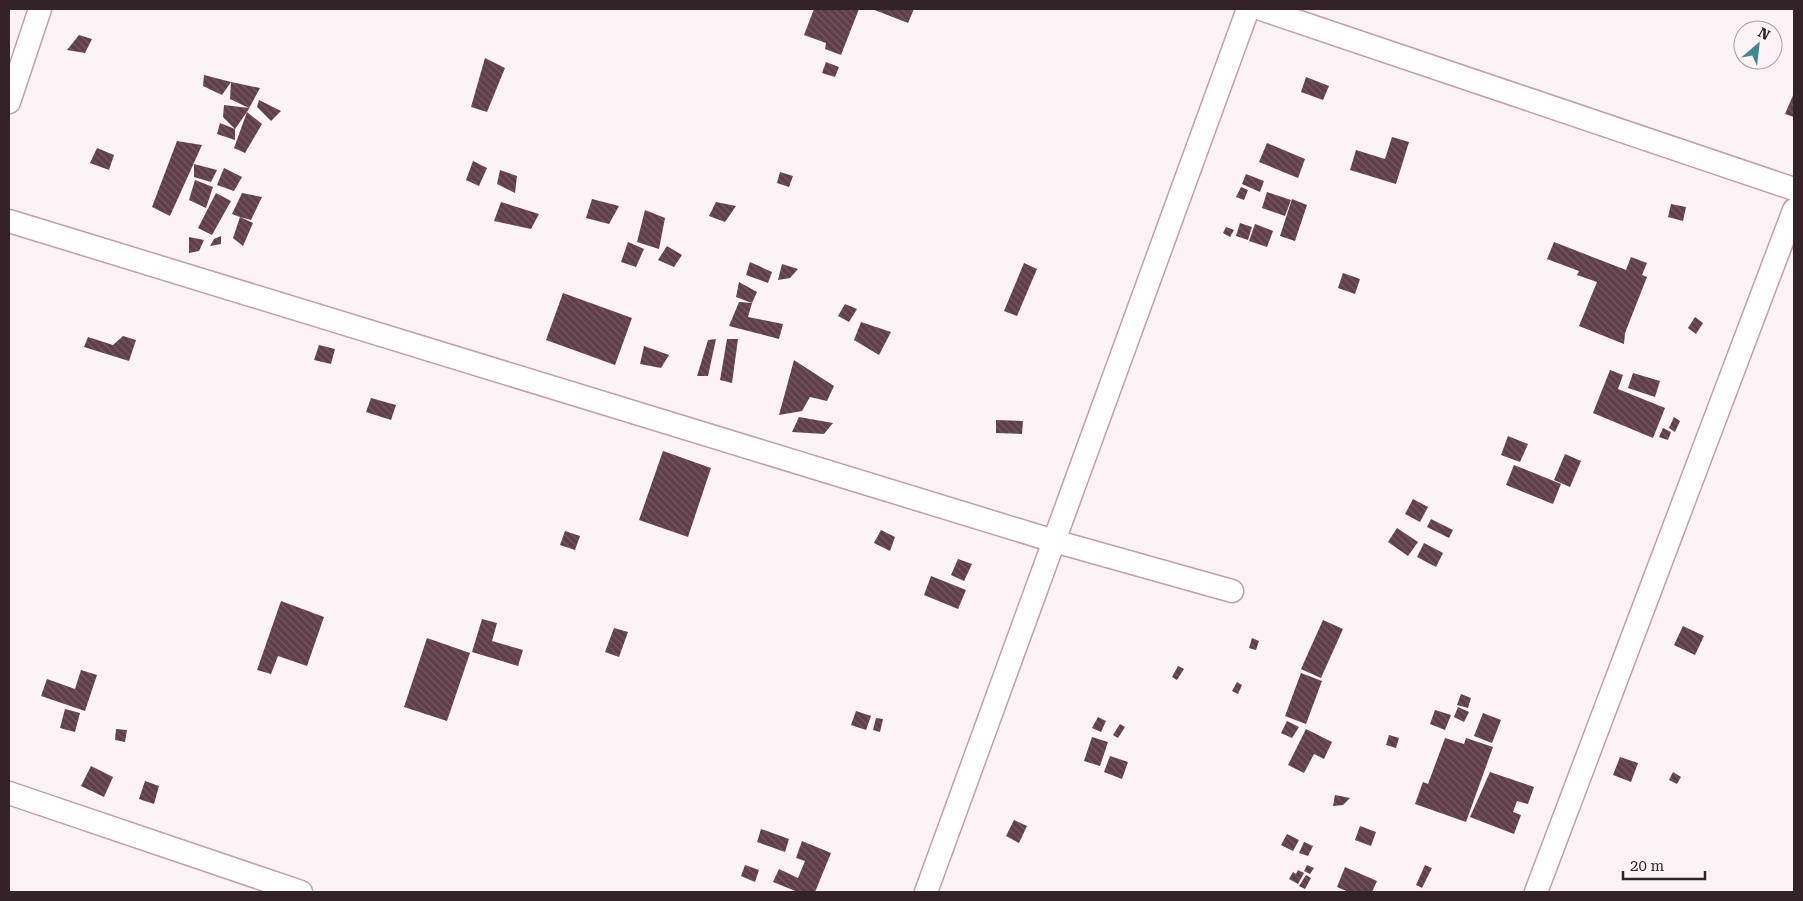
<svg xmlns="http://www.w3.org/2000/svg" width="1803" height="901" font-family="'Roboto Serif',serif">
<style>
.building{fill:url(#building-back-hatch)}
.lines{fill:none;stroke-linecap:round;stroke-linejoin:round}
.street-casing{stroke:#c59dab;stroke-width:25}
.street{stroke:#fff;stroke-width:22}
</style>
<defs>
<pattern id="building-back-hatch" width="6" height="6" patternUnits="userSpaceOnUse" patternTransform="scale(1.25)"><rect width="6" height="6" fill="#603f4b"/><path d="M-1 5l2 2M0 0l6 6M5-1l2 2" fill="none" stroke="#745862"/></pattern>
</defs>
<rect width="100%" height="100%" fill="#fcf3f6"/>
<g class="building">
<path d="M814,9H859L841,55L825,49L826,43L804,35Z"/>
<path d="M872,9H914L908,23Z"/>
<path d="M79,35L92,39L85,53L67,50Z"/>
<path d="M485,58L505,68L487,112L471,107Z"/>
<path d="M826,62L839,67L835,77L822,73Z"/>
<path d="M204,75L231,82L222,95L203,86Z"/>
<path d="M1306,77L1329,86L1323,100L1301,92Z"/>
<path d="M231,82L260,88L247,112L235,129V140L217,134L220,123L235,129L223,117L224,105L249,108L230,99Z"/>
<path d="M1794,93V117L1785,114Z"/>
<path d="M259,100L281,111L271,121L257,107Z"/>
<path d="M247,112L262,124L245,153L234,148Z"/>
<path d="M1392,137L1409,142L1396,184L1350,170L1356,150L1385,159Z"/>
<path d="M177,141L202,145L170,216L152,207Z"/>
<path d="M1267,143L1305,159L1298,178L1259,162Z"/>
<path d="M97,148L114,155L109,170L90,163Z"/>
<path d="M473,161L487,168L479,186L466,180Z"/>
<path d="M194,164L217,170L211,182L194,177Z"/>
<path d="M224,168L242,177L234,191L217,185Z"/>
<path d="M500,170L517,176L515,193L497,184Z"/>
<path d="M780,172L793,176L789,187L777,183Z"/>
<path d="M1246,174L1264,181L1260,192L1242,184Z"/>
<path d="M195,180L213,187L206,208L189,200Z"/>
<path d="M1241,187L1248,190L1244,200L1236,197Z"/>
<path d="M1267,192L1291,200L1285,216L1262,208Z"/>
<path d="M216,193L231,201L212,235L198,228Z"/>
<path d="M242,193L262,197L251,220L240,217L253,223L243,246L233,238L240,217L232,214Z"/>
<path d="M592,199L619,206L609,224L586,218Z"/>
<path d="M1292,199L1307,205L1295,241L1280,236Z"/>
<path d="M501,202L539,214L531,229L494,221Z"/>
<path d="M716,202L736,206L725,222L709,216Z"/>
<path d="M1671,204L1686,207L1683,221L1668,217Z"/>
<path d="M645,210L665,218L659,249L637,242Z"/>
<path d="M1240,223L1252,227L1248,240L1236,236Z"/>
<path d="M1255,224L1273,231L1267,247L1249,241Z"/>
<path d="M1226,227L1234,230L1230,237L1223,233Z"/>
<path d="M221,236V244L210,246L214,239Z"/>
<path d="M189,237L204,240L199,251L189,253Z"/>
<path d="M628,242L644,249L636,267L621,262Z"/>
<path d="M1554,242L1626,270L1631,257L1647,263L1642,275L1647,277L1625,333L1624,344L1579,326L1597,282L1577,275L1579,271L1547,259Z"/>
<path d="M667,246L682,255L674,267L658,260Z"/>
<path d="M750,262L772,272L768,283L746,275Z"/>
<path d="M1024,263L1037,269L1017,316L1004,311Z"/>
<path d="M782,264L798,269L790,278L778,280Z"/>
<path d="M1343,273L1360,279L1355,294L1338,288Z"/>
<path d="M739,282L757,292L752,303L736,297Z"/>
<path d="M563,293L632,318L615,365L546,340Z"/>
<path d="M739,302L752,303L748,317L783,324L779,339L729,326Z"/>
<path d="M845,304L857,309L849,322L838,316Z"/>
<path d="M1695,317L1703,323L1696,334L1688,328Z"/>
<path d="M861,322L891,332L879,355L854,340Z"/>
<path d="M123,336L136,340L129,361L84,347L88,337L113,345Z"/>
<path d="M716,339L708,376H697L708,340Z"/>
<path d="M727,339H738L732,383L720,380Z"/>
<path d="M319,345L335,349L331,364L314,360Z"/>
<path d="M644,346L669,355L661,368L640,364Z"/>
<path d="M794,360L834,386L827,401L810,397L802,411L779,415Z"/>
<path d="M1610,370L1623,375L1618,389L1665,408L1653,438L1593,413Z"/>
<path d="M1633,373L1660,381L1655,397L1628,388Z"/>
<path d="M371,398L396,405L391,420L366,412Z"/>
<path d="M799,417L833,423L824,434L792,432Z"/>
<path d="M1674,417L1680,421L1675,432L1669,428Z"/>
<path d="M996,420L1023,421L1022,434L996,433Z"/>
<path d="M1663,428L1671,432L1668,440L1659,437Z"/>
<path d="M1508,436L1528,444L1520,462L1501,455Z"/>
<path d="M663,451L711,468L688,537L639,520Z"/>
<path d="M1565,454L1581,461L1570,487L1554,480Z"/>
<path d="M1514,465L1561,484L1553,504L1506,485Z"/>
<path d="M1413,499L1428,507L1420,522L1405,514Z"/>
<path d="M1431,519L1453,530L1449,538L1427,527Z"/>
<path d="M1397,528L1418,542L1408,556L1388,542Z"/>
<path d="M881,530L895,537L890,551L874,543Z"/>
<path d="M565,531L580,536L575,550L560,545Z"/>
<path d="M1424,543L1443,553L1436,567L1417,557Z"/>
<path d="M958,559L972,564L964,581L951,575Z"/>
<path d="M931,576L966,590L958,609L924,595Z"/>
<path d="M281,601L324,617L307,666L278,656L271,674L257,670Z"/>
<path d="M482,619L497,623L492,641L523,650L518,666L472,652Z"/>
<path d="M1323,620L1343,629L1321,678L1301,669Z"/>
<path d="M1683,626L1704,636L1695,655L1674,645Z"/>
<path d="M614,628L628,632L619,657L605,652Z"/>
<path d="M427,638L470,653L447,721L404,707Z"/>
<path d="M1252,638L1259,641L1256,650L1249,648Z"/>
<path d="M1178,666L1184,669L1177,680L1172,677Z"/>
<path d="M81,670L97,675L85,711L41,696L47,679L75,689Z"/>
<path d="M1301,673L1322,681L1306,724L1285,716Z"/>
<path d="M1237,682L1242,685L1238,694L1232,691Z"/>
<path d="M1461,694L1471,698L1468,708L1457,705Z"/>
<path d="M1458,707L1469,712L1464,722L1454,717Z"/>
<path d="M65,709L80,713L75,732L60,728Z"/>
<path d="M1435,710L1451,715L1445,730L1430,724Z"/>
<path d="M856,711L871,716L866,730L851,725Z"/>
<path d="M1483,713L1501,720L1492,743L1474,736Z"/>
<path d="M1098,717L1106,721L1101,732L1092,728Z"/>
<path d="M876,718L883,719L880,732L873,730Z"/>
<path d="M1287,721L1299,727L1292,738L1281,733Z"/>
<path d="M1120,724L1125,727L1118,738L1113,735Z"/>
<path d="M116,729L127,730L125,742L115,740Z"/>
<path d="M1306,729L1332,742L1324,759L1314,754L1304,773L1288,765Z"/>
<path d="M1389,735L1399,738L1396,748L1386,745Z"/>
<path d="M1092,737L1108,742L1100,766L1084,761Z"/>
<path d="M1445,738L1464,744L1466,738L1493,747L1466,822L1415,804L1423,782L1428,784Z"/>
<path d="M1110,756L1128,762L1122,779L1104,772Z"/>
<path d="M1620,757L1638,763L1631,782L1613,775Z"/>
<path d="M91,766L113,777L104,797L81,786Z"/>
<path d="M1490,772L1534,787L1528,804L1517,801L1513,812L1521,815L1514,834L1470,817Z"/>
<path d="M1673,772L1681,777L1677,784L1669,780Z"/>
<path d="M145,781L159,786L154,804L139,799Z"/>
<path d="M1335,795L1350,798L1343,805L1333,806Z"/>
<path d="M1014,820L1027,826L1019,843L1006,836Z"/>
<path d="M1360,826L1376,832L1371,846L1355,840Z"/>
<path d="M761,829L789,839L785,852L757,842Z"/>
<path d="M1287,834L1299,840L1293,851L1281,845Z"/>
<path d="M802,841L831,853L815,892H798L773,882L779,869L798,878L805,861L796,858Z"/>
<path d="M1304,842L1313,846L1308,856L1299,853Z"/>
<path d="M745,865L759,870L755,882L741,876Z"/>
<path d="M1307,865L1314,868L1310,874L1304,871Z"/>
<path d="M1425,865L1432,868L1422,888L1416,885Z"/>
<path d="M1345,867L1377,881L1372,892H1349L1337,887Z"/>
<path d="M1298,870L1304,873L1298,884L1289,879L1293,872L1296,874Z"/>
<path d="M1306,875L1311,878L1305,889L1299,886Z"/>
</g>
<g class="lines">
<defs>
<g id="street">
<path d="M1261,9L1794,189"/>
<path d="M9,102L40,9"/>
<path d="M9,221L1054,541L1232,591"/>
<path d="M9,793L301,892"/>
<path d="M926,892L1248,9"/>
<path d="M1536,892L1794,210"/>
</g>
</defs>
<use href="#street" class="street-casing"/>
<use href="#street" class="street"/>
</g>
<rect width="1803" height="901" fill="none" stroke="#322328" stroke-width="20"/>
<g transform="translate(1758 45) rotate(28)"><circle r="24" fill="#fcf3f6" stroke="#aba0a4"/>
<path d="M0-4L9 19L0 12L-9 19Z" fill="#418891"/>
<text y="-8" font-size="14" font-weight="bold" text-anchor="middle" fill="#322328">N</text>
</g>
<path d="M1623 871v8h82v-8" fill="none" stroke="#322328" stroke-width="2.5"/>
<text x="1630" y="871" font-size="15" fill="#322328" stroke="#fcf3f6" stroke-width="4" paint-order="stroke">20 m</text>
</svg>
